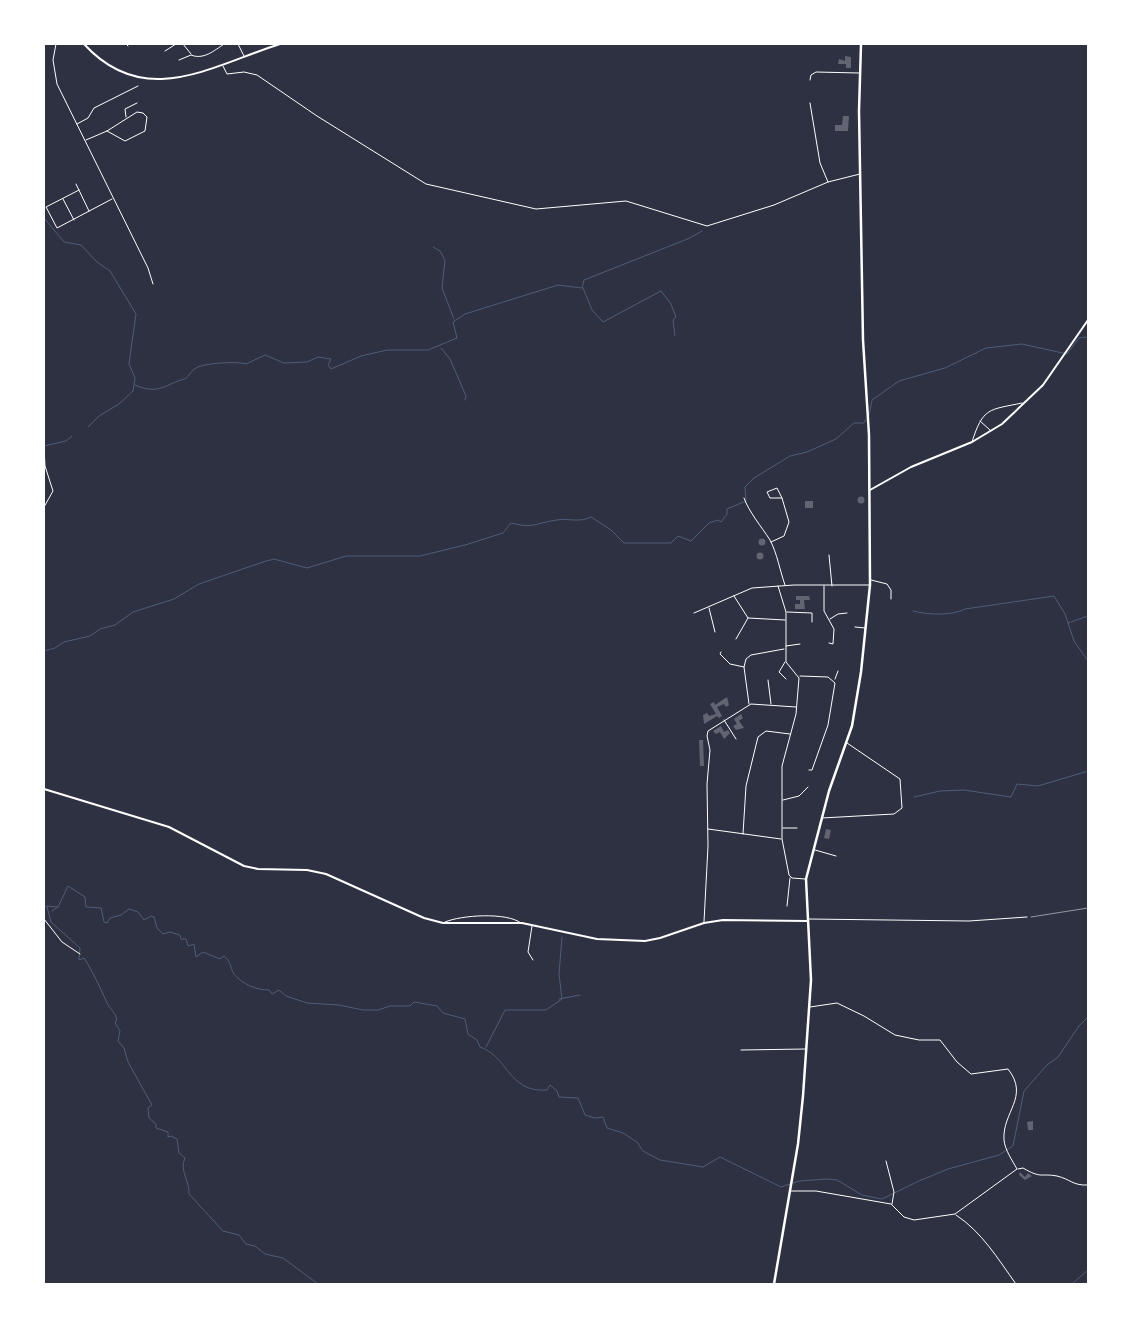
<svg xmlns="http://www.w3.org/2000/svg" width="1132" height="1328" font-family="'Zilla Slab',serif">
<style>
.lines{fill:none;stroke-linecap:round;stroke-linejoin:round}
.stream{stroke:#4f5d75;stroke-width:1}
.building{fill:#626471}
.path{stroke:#fff;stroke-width:0.5}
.minor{stroke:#fff;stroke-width:1}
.tertiary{stroke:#fff;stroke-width:2}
.primary{stroke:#fff;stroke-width:2.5}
</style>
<rect width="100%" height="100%" fill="#2d3142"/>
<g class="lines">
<g class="stream">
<path d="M44,218L64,242L81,245L97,262L110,271L136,314L129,364L135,378L133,391L119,404L99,416L88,427"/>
<path d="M433,247L440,251L445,260L442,288L454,319"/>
<path d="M583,288L592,310L603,322L661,291L671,304L676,317L673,320L675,336"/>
<path d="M441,348L450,359L466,396L465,400"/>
<path d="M135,385C160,396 166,383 185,379C189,376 192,370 196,368C204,363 237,361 246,364L265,355L284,363L307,362L318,357L331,359L328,365L331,369L361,356L387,350H428L457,338L453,322L465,314L558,285L582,288L584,280L690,238L702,231"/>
<path d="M869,416L872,400L899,381L945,368L986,348L1022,344L1067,354L1079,338L1088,337"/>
<path d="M44,446L66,441L72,436"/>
<path d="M913,611C928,615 952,616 965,609L1054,596L1065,614L1074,641L1088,661"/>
<path d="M1068,623L1088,616"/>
<path d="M44,651L55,648L64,642L90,636L100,629L115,625L133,612L174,599L199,584L263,562L274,559L307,568L346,556H420L465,545L503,533L511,523C534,529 535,523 557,520C570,518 579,523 591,517L611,530L624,543H671L678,536L691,541L709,523L718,520L721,522L727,514V509L746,501L745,487L754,478L790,456L807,452L836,439L854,423H864L866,419"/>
<path d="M914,797L940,791L964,790L1011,797L1017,784L1038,786L1088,771"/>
<path d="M44,906L58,907L68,886L85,897L86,907L101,908L104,922L107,923L110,918L121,915L129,909L138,912L144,920L151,916L154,917L157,928L163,934L170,932L180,935L181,939H186L188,946L194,944L196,957L203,952L220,959L224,956C231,961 230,968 234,974C242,984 256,990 269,990L272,994L279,990L286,996L307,1003L339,1005L363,1010H378L390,1006H410L414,1002L437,1006L443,1013L465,1019L468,1034L477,1040L480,1047C508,1056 508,1093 547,1090L550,1085L557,1091L559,1097L578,1098L585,1115L595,1118L603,1117L607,1128L623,1133L637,1142L643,1151L660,1160L703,1167L720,1157L781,1187L799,1181L827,1179L837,1180L862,1195L882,1199L919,1181L948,1169L999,1155L1013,1146L1024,1091L1047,1065L1058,1057L1079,1026L1088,1017"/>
<path d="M47,907L51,922L80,948L79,960L84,958C93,972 100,987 107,1003C109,1008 115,1012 117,1019L115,1023L120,1031L118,1041L124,1048L128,1062L152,1105L148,1108L149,1118L156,1124V1128L168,1132V1137L171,1136L177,1139L179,1153L185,1158C179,1170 190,1182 189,1194L223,1231L239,1235L246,1244L255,1246L265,1254L283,1258L318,1284"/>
<path d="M52,911L58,907"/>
<path d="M559,999L580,995"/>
<path d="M486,1047L505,1010H546L562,999L559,974L562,937"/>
<path d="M1072,1284L1088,1270"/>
</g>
</g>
<g class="building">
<path d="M845,56L851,57V68H846V64H838L839,59L845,61Z"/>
<path d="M843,116H849L848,131H835V125H842Z"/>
<circle cx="861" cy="500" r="3.5"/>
<rect x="805" y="501" width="8" height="7"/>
<circle cx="762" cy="542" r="3.5"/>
<circle cx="760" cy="556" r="3.5"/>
<path d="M796,596H809L810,600H804L805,609H795V604H800V600H796Z"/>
<path d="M727,697L729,705L726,707L724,704L717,707L722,716L719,718L717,716L704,724L703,715L707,713L709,716L716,714L710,704L714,702L715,705Z"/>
<path d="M741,714L743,718L739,721L744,728L736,730L733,726L737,724L734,719Z"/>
<path d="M721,726L724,732L728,730L730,733L724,739L720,732L716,734L713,731Z"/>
<path d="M699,740H703L704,766H700Z"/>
<path d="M826,829L831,830L829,839L824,838Z"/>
<path d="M1033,1121V1130H1028L1027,1122Z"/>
<path d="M1020,1172L1025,1177L1028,1173L1032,1176L1025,1180L1019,1175Z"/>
</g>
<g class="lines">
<path class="path" d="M1031,917L1088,908"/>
<g class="minor">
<path d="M56,44L53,60L57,84L148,268L153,284"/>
<path d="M126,44L128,46"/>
<path d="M183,44L191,54"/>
<path d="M238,44L244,56"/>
<path d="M165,51L176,44"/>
<path d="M179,60L191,55C203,60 214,51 224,44"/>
<path d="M223,66L227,74L244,72L257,75L317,116L426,184L536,209L626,201L707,226L774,205L828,182L860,174"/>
<path d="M810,80L811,75L816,72L859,73"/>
<path d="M810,103L820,163L828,182"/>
<path d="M126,117L125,109L137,103"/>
<path d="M77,124L88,118L94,108L138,86"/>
<path d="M86,140L107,131L137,112L143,113L147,117L145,131L125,141L107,131"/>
<path d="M76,184L89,211"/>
<path d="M79,190L46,207L57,228L112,199"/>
<path d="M63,199L74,220"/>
<path d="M980,421L990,430"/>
<path d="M972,442C983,407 989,410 1022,403"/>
<path d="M44,446L45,466L53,491L44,507"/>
<path d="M744,498C749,512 761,526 770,540C777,553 780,571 785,585"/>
<path d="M771,542L784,536L789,522L782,498H770L767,492L777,488L782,498"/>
<path d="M829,555L832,586"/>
<path d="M871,580L887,584L891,590V599"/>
<path d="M778,586L786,612V662L799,678L796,714L782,766V839L789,875L792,878L805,879"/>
<path d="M824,586V611L834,629L833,644L829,643"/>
<path d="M734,596L748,618L785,620"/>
<path d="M709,608L715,632"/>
<path d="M787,612L812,613V622"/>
<path d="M694,613L752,588L794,585H870"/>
<path d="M830,619L838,614L847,613"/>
<path d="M855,627L865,628"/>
<path d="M736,639L748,618"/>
<path d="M786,646L800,644"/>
<path d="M721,652L720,654L730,664L744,667"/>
<path d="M785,662L779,672L786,679"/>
<path d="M800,676L828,677L835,683L828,725L812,770H809"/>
<path d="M835,679L838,671"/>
<path d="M768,680L771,704"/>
<path d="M749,704L744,667L746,659L751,655L784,649"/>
<path d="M724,720L736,739"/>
<path d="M783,800L799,796L808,787"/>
<path d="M822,818L894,814L902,808L900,779L847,743"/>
<path d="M783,828H797"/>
<path d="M708,829L781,839"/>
<path d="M743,834L746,786L758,737L766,731L790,734"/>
<path d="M815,850L836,856"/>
<path d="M787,906L790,878"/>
<path d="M44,919L62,942L80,954"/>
<path d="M808,919L969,921L1027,917"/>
<path d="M445,922C461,915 507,912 521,923"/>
<path d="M704,922L708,846L707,784L710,750L707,736L708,731L751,704L796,707"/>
<path d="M532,926L528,952L533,960"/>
<path d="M741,1050L806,1049"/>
<path d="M886,1161L894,1192L892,1204"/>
<path d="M1018,1169L1023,1168C1042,1179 1040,1173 1057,1176C1070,1179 1073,1186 1088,1185"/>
<path d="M791,1191H816L891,1204L904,1217L914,1220L955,1214L1017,1169C1012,1160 1005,1150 1004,1140C1002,1112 1030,1097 1008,1069L971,1074L957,1062L940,1040H919L895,1035L864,1016L837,1003L810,1007"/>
<path d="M956,1215C982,1232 998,1259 1016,1284"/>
</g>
<g class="tertiary">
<path d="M84,44C145,111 213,65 280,44"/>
<path d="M870,490L911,467L972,442L1002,424L1043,385L1088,320"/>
<path d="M44,789L169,827L244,866L258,869L307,870L326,874L424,918L443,923H522L597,939L645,941L660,938L704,923L723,920L807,921"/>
</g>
<path class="primary" d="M774,1284L798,1144L803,1096L811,980L806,879L829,791L852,726L861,672L870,585L869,435L863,340L859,111L861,44"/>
</g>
<rect width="1132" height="1328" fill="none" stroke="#ffffff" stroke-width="90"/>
</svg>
